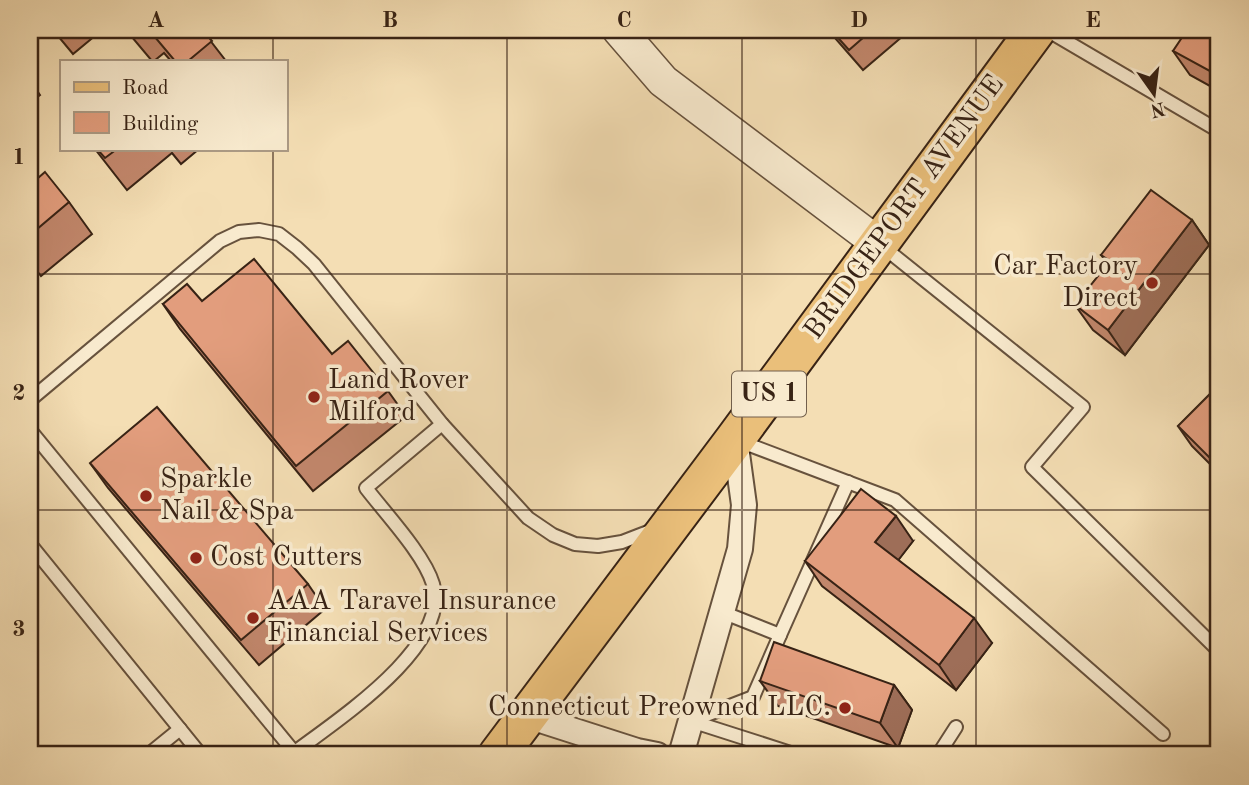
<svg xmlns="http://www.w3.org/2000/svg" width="1249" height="785" font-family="'Old Standard TT',serif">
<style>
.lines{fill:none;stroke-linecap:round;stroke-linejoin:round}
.service-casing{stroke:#67523d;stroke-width:16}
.minor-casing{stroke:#67523d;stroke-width:28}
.tertiary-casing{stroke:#67523d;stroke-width:35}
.primary-casing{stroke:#382315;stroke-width:42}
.service{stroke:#f8eace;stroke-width:12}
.minor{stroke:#f8eace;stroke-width:24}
.tertiary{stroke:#f8eace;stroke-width:32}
.primary{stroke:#eabf7a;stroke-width:38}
.wall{fill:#c2876c;stroke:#382315;stroke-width:2}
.shaded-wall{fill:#9e6e58;stroke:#382315;stroke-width:2}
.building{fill:#e29d7d;stroke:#382315;stroke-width:2}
.grid{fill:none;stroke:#382315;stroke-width:2;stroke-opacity:0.55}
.poi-dot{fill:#8f2418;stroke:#f8eace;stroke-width:2.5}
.labels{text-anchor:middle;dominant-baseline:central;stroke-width:7;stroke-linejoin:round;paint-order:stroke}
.shield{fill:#f8eace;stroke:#725f4c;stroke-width:2}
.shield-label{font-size:26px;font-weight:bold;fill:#382315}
.street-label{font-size:28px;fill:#382315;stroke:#f8eace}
.poi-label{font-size:28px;fill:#382315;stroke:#f8eace;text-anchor:start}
.neatline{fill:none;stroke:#382315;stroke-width:2.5}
.grid-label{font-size:23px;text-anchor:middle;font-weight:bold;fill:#382315}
</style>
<rect width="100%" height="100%" fill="#f4deb4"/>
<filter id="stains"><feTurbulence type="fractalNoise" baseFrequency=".00286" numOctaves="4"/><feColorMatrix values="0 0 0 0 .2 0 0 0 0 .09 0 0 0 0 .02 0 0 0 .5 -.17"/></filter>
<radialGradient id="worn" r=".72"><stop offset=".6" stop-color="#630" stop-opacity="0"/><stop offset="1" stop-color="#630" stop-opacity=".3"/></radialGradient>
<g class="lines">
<defs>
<g id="service">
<path d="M1047,30L1219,131"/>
<path d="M882,246L1083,407L1032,467L1219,651"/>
<path d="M30,400L220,241L239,232L259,230L279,234L297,248L314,264L442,424L528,518L553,535L575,544L598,546L622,542L653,530"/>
<path d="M30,430L294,752"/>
<path d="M739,441L895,500L1163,734"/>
<path d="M30,544L201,755"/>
<path d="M722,612L780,635L848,482"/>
<path d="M691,721L753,697L780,635"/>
<path d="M691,721L797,755"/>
<path d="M148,755L180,729"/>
<path d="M291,755C334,722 452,647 433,584C424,554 385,513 366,488L442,424"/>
<path d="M938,755L956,727"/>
</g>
<g id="minor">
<path d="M528,716L637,751L657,755"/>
<path d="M681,755L740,549L744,505L735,439"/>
</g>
<path id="tertiary" d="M619,30L663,81L879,244"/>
<path id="primary" d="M498,755L735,439L1036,30"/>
</defs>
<use href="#service" class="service-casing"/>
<use href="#minor" class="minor-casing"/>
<use href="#tertiary" class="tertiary-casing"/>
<use href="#primary" class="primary-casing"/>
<use href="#service" class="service"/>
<use href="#minor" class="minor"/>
<use href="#tertiary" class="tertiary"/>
<use href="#primary" class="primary"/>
</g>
<g class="wall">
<path d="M53,30H102L73,54Z"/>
<path d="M126,30H202L226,61H171L164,53L154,61H152Z"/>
<path d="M828,30H910L863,70Z"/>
<path d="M1219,30V91L1190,75L1173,51Z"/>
<path d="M30,80L40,95L30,103Z"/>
<path d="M95,149H199L181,164L172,153L127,190Z"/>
<path d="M30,185L69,202L92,234L41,276L30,262Z"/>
<path d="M1192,220L1209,245L1125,355L1093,330L1075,305L1108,264L1101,255Z"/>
<path d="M202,301L332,354L388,391L406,416L313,491L180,329L163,304Z"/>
<path d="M1219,385V473L1192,446L1178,426Z"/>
<path d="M90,463L308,584L325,609L259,665L108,488Z"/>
<path d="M913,541L898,560L992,643L956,690L822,586L805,561Z"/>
<path d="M760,681L894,685L912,710L898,748L778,706Z"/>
</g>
<g class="shaded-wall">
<path d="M1192,220L1209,245L1125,355L1108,330Z"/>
<path d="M896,516L913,541L893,567L875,542Z"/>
<path d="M974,618L992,643L956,690L939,665Z"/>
<path d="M894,685L912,710L898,748L880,723Z"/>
</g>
<g class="building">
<path d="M149,30H202L212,41L188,61H175Z"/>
<path d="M831,30H872L849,50Z"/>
<path d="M1187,30H1219V76L1173,51Z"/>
<path d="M97,149H117L105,158Z"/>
<path d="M45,172L69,202L30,235V185Z"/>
<path d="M1151,190L1192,220L1108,330L1075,305L1110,261L1101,255Z"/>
<path d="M254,259L332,354L348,341L388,391L296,466L163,304L187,284L202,301Z"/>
<path d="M1219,385V459L1215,463L1178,426Z"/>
<path d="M157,407L308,584L241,640L90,463Z"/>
<path d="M861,489L896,516L875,542L974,618L939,665L805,561Z"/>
<path d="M774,642L894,685L880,723L760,681Z"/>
</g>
<path class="grid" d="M273,30V61M507,30V755M742,30V755M976,30V755M273,149V755M30,274H1219M30,510H1219"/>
<g class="poi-dot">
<circle cx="1152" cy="283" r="7"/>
<circle cx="314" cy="397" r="7"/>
<circle cx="146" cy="496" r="7"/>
<circle cx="196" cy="558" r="7"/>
<circle cx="253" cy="618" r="7"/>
<circle cx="845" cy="708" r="7"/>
</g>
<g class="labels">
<rect class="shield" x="732" y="371.5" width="74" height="45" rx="5"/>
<g class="shield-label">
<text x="769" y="394">US 1</text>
</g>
<g class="street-label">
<text transform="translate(905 208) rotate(-54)">BRIDGEPORT AVENUE</text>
</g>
<g class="poi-label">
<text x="1138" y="267" text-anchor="end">Car Factory<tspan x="1138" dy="32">Direct</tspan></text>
<text x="328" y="381">Land Rover<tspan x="328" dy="32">Milford</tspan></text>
<text x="160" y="480">Sparkle<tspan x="160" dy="32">Nail &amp; Spa</tspan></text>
<text x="210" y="558">Cost Cutters</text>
<text x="267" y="602">AAA Taravel Insurance<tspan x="267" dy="32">Financial Services</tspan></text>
<text x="831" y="708" text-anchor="end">Connecticut Preowned LLC.</text>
</g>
</g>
<rect width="1249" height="785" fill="none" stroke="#f4deb4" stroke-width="77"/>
<rect x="60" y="60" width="228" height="91" fill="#f8eace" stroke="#ab9a84" stroke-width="2"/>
<rect x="74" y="82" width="35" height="10" fill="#eabf7a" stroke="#ab9a84" stroke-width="2"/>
<text x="122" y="94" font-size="21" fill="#382315">Road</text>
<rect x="74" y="112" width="35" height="21" fill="#e29d7d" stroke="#ab9a84" stroke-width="2"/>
<text x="122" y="130" font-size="21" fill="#382315">Building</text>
<g transform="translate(1154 94) rotate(166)" stroke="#f8eace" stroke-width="5" paint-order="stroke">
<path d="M0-5L12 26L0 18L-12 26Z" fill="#382315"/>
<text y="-10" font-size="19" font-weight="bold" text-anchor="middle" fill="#382315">N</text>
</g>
<rect x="38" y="38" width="1172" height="708" class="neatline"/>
<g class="grid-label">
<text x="156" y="27">A</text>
<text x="390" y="27">B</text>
<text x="624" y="27">C</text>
<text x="859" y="27">D</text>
<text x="1093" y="27">E</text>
<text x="19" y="164">1</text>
<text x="19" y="400">2</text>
<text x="19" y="636">3</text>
</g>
<rect width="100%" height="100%" filter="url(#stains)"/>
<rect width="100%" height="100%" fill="url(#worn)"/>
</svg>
